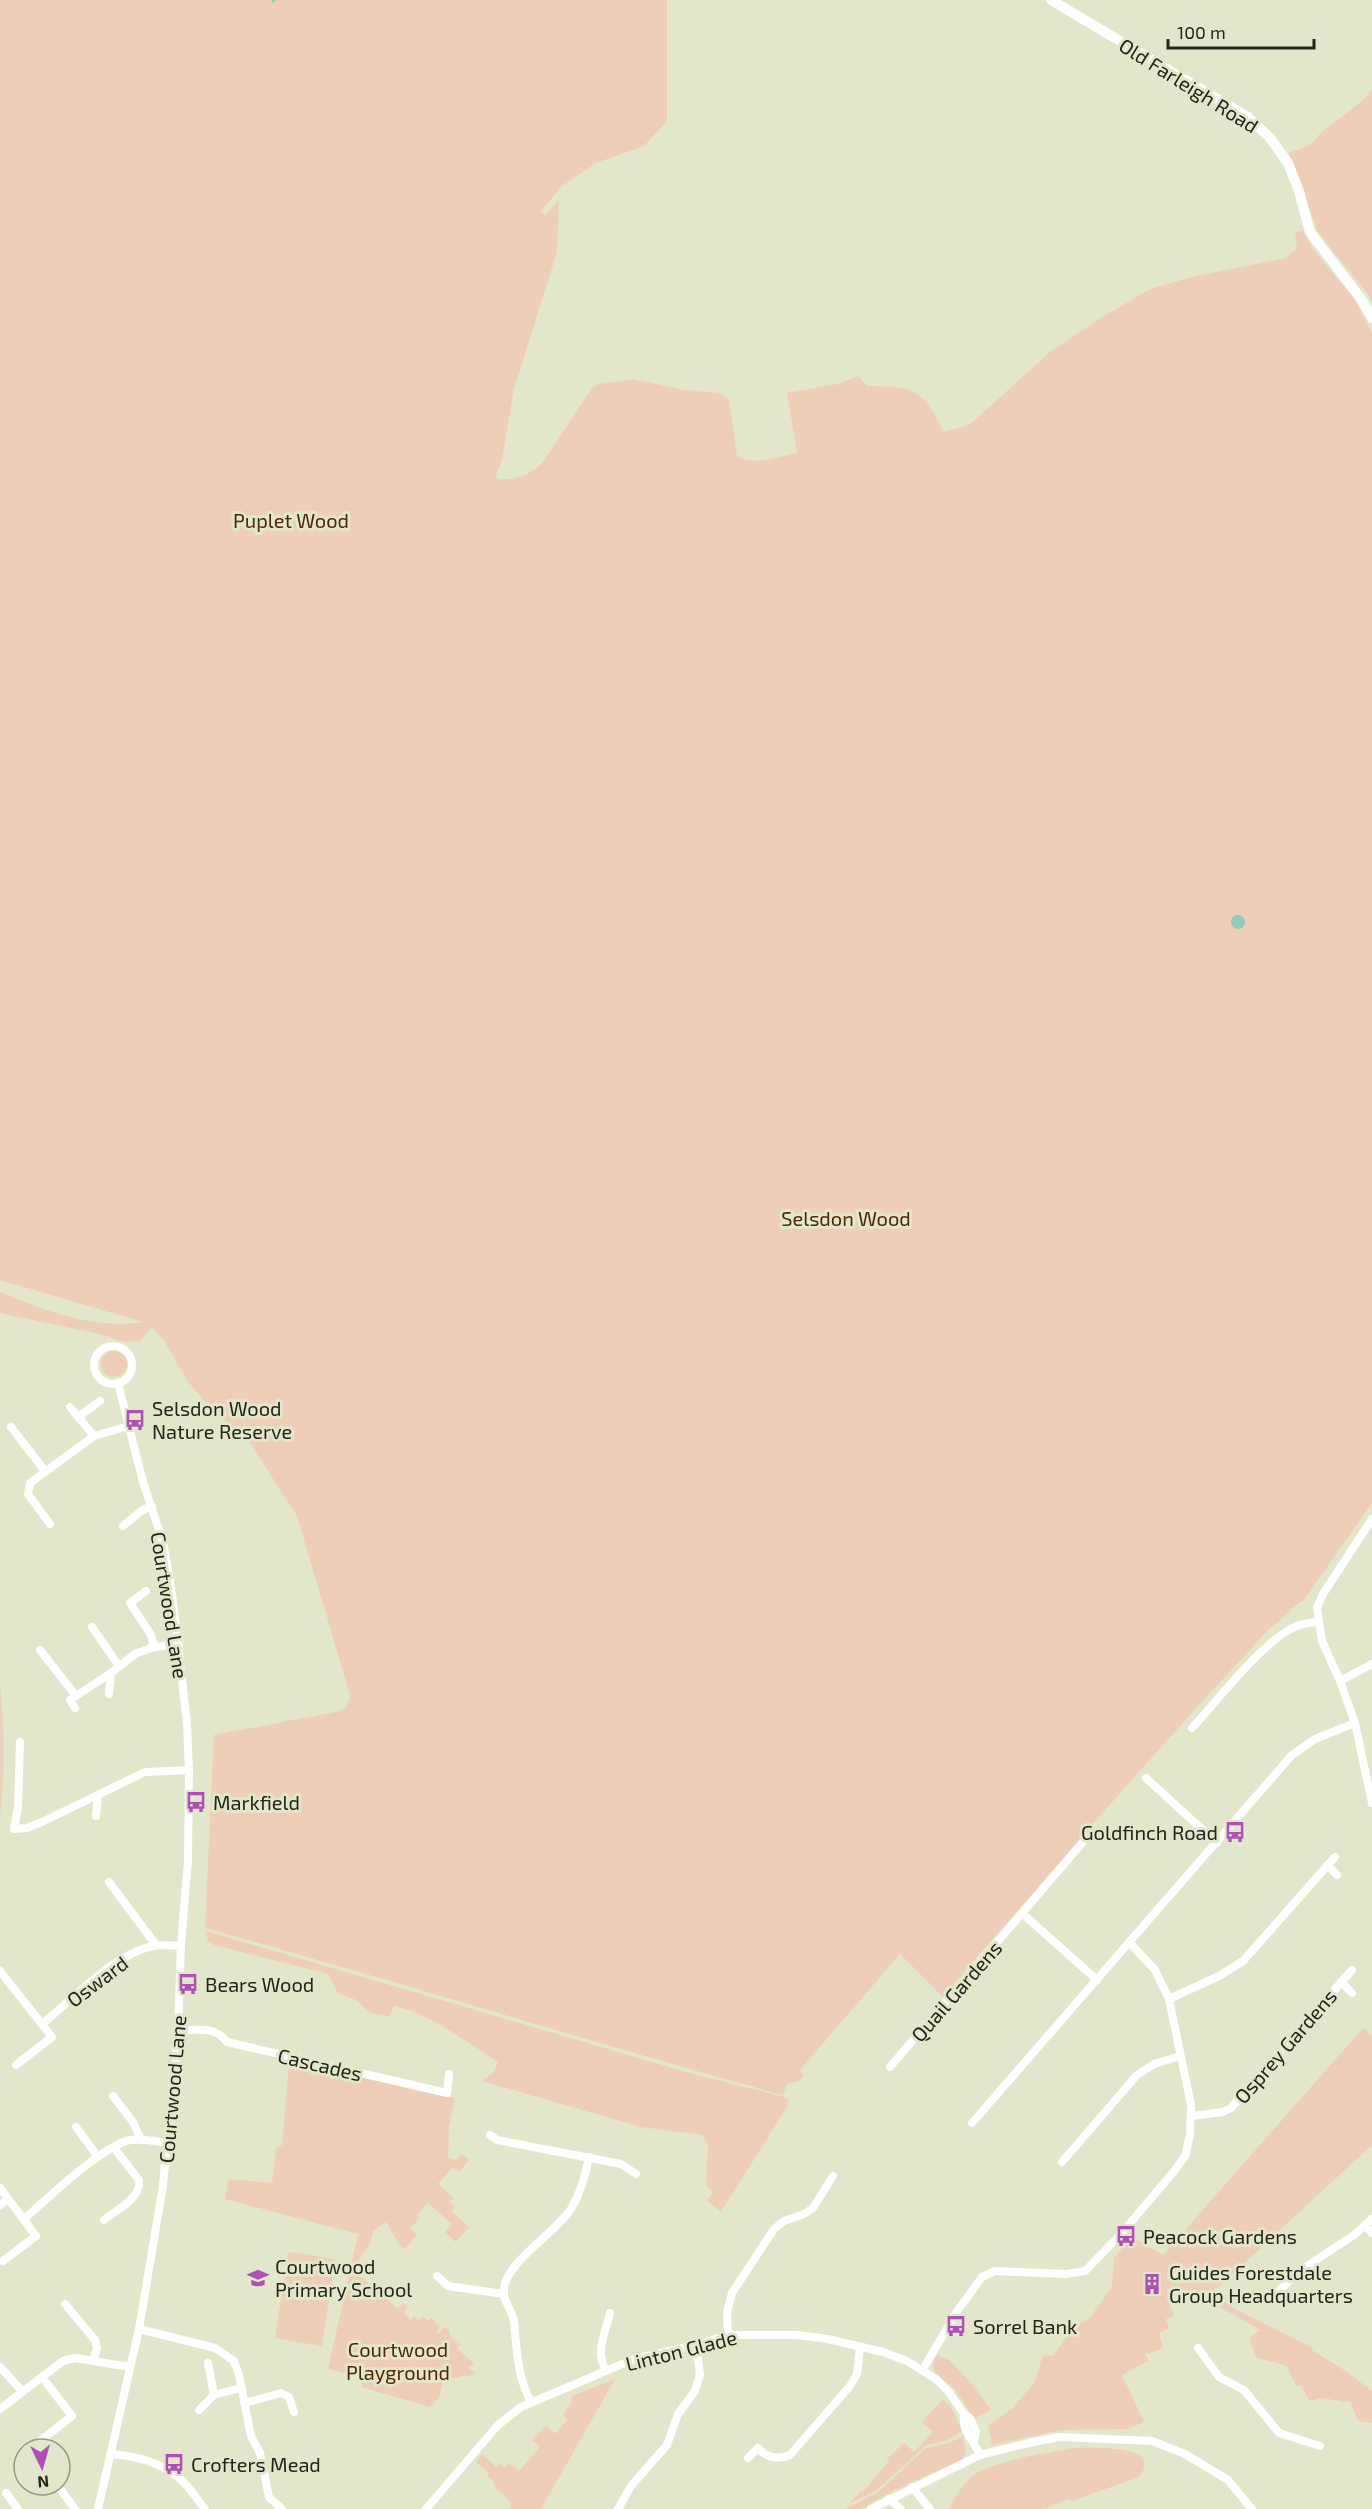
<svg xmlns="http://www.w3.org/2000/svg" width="1372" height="2509" font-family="'Exo 2',sans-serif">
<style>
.green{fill:#efceb9}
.water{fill:#91cbb9}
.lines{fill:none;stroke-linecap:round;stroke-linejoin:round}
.stream{stroke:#91cbb9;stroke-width:3}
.street{stroke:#fff;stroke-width:8}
.secondary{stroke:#fff;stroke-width:10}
.labels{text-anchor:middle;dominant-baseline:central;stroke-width:6;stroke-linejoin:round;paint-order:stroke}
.street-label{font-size:20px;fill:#24251b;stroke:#e2e6cb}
.park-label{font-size:20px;fill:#502604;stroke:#e2e6cb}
.poi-label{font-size:20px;fill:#24251b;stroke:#e2e6cb;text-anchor:start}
</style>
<rect width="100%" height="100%" fill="#e2e6cb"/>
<g class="green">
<path d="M0,0H667V121L644,146L596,163L562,186L541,211L545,215L559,200L557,252L514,389L502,459L495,479C514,481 530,476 543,462L592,388L598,384L633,379L684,390L719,393L729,400L737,456C752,467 780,456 797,453L787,393L838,384L858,376L867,386C914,386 923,389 944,432L969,425L975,420L1050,352L1099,319L1150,289L1192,277L1286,258L1297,248L1295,232L1303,231L1313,249L1354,299L1372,333V1503L1304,1600C1290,1607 1283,1620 1270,1628C1158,1748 1050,1872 943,1997L900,1954L800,2070L804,2075L800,2081L787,2084L783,2095C590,2042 399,1982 205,1928L214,1735L340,1711L347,1706L350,1695L297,1516L250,1443L207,1404L189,1383L163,1339L152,1328L139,1342L120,1341L104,1335L0,1313V1292C44,1310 94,1330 143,1322L0,1280Z"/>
<path d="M1372,89V302L1367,293L1318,232L1288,153C1295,150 1304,149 1310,144C1315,141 1318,135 1323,131C1336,120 1364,103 1372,89Z"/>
<circle cx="114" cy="1364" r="13"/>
<path d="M0,1686C5,1730 5,1773 0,1816Z"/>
<path d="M206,1931L693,2074L781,2096L789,2099L787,2107L721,2212L707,2200L713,2192L706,2186L708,2144L702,2135L641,2127L482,2081L494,2072L498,2062C469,2044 428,2012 394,2006L389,2016L370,2013L356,2000L338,1993L328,1974L214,1945L208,1941Z"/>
<path d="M1363,2028L1372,2035V2145L1212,2293L1237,2310L1311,2347L1313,2351L1346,2371L1372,2391V2423L1358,2421L1350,2401L1346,2402L1323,2398L1309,2401L1302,2386H1296L1287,2366L1256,2357L1249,2338L1260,2330L1199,2295L1167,2296L1174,2316L1166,2319L1169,2329L1159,2333L1163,2348L1148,2354L1145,2351L1148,2361L1122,2375L1144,2422L1128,2429L1061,2430L992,2445L988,2426L1013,2408L1034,2383L1043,2355L1053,2356L1074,2327L1089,2319L1112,2287L1114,2258L1132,2237L1163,2255Z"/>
<path d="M289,2062L455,2098L449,2127L448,2158L456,2160L462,2154L469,2160L459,2172L453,2167L438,2184L454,2198L450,2202L455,2207L452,2212L469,2227L456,2242L445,2232L452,2224L428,2203L417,2215L420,2218L410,2228L417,2235L405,2249L400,2246L386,2222L373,2231L370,2244L353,2269L370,2285L374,2280L385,2289L388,2286L393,2291L387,2299L398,2309L403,2303L408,2307L404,2313L411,2320L414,2316L419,2320L422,2316L428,2321L431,2318L440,2326L437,2330V2335L445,2327L450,2331L449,2334L457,2343L461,2344L457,2349L474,2363L469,2368L475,2373L473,2375L462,2376L443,2381L440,2396L430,2407L361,2387L363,2377L328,2369L358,2234L225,2199L229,2179L272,2183L276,2148L282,2145Z"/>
<path d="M288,2252L335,2259L322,2346L275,2338Z"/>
<path d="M937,2355L949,2360L973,2385L991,2410L974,2418L955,2389L935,2373L933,2364Z"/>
<path d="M615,2379L541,2509H511L509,2507L512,2504L502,2493L496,2490L493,2481L487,2476L489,2473L476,2462L482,2454L496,2467L499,2463L505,2468L509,2463L519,2471L540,2447L532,2440L546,2426L555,2434L567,2420L563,2414L571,2403L572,2396Z"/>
<path d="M943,2399L952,2408L962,2431L948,2440L925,2446L877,2490L849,2504L861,2491L863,2492L889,2461L887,2459L904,2443L914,2452L933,2432L922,2422Z"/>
<path d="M963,2436L966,2454L962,2459L887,2494L861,2509H846L878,2492L926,2448L949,2443Z"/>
<path d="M1073,2448C1089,2448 1166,2443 1139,2477L1072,2501L1067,2499L1045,2509H949C954,2499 962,2486 970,2478C987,2462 1050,2452 1073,2448Z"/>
</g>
<circle class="water" cx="1238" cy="922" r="7"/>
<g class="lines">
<path class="stream" d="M273,1L274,0"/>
<g class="street">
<circle cx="113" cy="1365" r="19"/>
<path d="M70,1407L94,1436"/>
<path d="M78,1417L100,1401"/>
<path d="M11,1427L45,1471"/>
<path d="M1372,1519L1323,1594L1317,1608L1322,1641L1340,1681L1355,1723L1372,1803"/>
<path d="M50,1524L28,1494L30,1483L94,1436L129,1426"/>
<path d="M123,1526L141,1511L152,1506"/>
<path d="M146,1591L130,1603L151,1635L154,1647"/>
<path d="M92,1627L119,1666"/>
<path d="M40,1650L76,1696L111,1673L135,1654L154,1647L179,1644"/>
<path d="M1340,1681L1372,1664"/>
<path d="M109,1694L111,1673"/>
<path d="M75,1708L70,1700L76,1696"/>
<path d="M1192,1728C1216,1702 1262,1643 1291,1629C1299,1624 1308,1623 1317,1622"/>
<path d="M20,1742L18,1807L14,1829L27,1828L42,1822L145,1772L189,1770"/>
<path d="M1146,1778L1217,1843"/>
<path d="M96,1816L98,1795"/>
<path d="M1327,1865L1337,1875"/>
<path d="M109,1882L156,1945"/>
<path d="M1023,1914L1097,1980"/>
<path d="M0,1971L52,2037L16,2065"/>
<path d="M1341,1982L1352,1993"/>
<path d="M1169,1999L1219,1976L1243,1961L1335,1857"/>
<path d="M42,2024C73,1999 114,1954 153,1946C162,1944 172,1946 181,1946"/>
<path d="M178,2030C198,2031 214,2025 227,2042L447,2093L449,2074"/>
<path d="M890,2067L1083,1842"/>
<path d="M113,2096L133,2122L141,2140"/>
<path d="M1192,2116L1223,2112L1231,2108L1352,1970"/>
<path d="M972,2123L1292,1755L1315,1739L1355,1723"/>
<path d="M76,2127L98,2157"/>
<path d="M490,2135L497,2140L621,2164L636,2174"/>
<path d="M1062,2162L1137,2075L1154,2064L1180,2056"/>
<path d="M0,2188L36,2236L3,2261"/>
<path d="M0,2205L8,2199"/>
<path d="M24,2219C47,2199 102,2146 130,2140C142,2138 155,2141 167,2143"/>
<path d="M104,2220C116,2210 142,2198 139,2180L114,2148"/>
<path d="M1365,2225L1372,2233"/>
<path d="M437,2276L448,2286L504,2294"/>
<path d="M65,2304L95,2340L97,2348L93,2361"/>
<path d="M1283,2304L1275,2295L1298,2272L1354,2235L1372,2219"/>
<path d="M139,2329L215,2348L234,2361L239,2375L251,2436L260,2453L269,2497L282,2509"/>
<path d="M728,2335L727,2313L732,2293L774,2229L784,2221L804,2214L813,2208L833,2176"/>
<path d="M1198,2348L1219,2377L1244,2390L1279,2433L1320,2446"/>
<path d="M208,2363L214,2395"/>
<path d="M0,2367L22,2391"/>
<path d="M923,2369L958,2310L982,2277L995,2271L1066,2274L1085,2271L1120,2235L1175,2170L1185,2156L1190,2135L1191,2105L1169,1999L1155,1970L1130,1943"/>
<path d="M606,2371C595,2351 605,2334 610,2313"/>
<path d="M531,2402C517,2376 517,2351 514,2322C513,2310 502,2302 504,2288C507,2262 556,2232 571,2209C581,2192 585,2176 589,2157"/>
<path d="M244,2403L281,2393L289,2397L294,2412"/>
<path d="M0,2409L63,2361L75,2358L130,2367"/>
<path d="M199,2410L214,2395L241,2388"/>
<path d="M964,2414C961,2430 974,2441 980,2455"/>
<path d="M35,2445L72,2416L42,2377"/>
<path d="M110,2454C138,2456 169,2464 188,2487C194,2494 199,2502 205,2509"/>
<path d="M748,2458L758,2448C767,2458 778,2460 790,2455L850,2386L857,2374L860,2347"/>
<path d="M57,2485L75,2509"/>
<path d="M912,2487L930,2509"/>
<path d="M6,2493L18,2509"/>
<path d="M889,2499L901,2509"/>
<path d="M98,2509L139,2329L163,2185L178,2030L181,1946L188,1860L189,1770L187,1724L172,1593L163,1542L143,1482L118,1383"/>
<path d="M426,2509L498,2425L521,2407L634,2359L696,2345L728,2335H798L828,2339L883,2352L907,2361L936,2379L949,2392L964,2414L970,2418L976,2432L974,2442"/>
<path d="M618,2509L631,2486L667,2445L678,2414L695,2391L700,2374L696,2345"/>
<path d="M871,2509L980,2455L1033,2442L1060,2437L1152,2441L1185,2454L1228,2480L1252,2509"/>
</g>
<path class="secondary" d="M1051,0L1248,117L1270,138L1288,163L1299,191L1310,232L1361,299L1372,318"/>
</g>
<defs>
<symbol id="bus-bare" viewBox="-9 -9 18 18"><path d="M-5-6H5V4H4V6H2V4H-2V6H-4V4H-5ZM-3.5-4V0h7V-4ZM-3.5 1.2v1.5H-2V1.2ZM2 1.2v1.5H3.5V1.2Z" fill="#b04fb7" stroke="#e2e6cb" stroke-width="2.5" paint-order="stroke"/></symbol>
<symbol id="school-bare" viewBox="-9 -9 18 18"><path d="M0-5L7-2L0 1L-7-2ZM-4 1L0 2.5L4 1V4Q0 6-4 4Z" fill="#b04fb7" stroke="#e2e6cb" stroke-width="2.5" paint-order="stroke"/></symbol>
<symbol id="building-bare" viewBox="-9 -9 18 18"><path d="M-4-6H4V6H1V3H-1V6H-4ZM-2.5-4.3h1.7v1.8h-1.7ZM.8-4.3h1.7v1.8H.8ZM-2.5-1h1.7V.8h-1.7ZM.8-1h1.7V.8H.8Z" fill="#b04fb7" stroke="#e2e6cb" stroke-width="2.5" paint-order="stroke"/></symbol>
</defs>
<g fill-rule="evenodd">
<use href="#bus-bare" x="120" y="1405" width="30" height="30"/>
<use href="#bus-bare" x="181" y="1787" width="30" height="30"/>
<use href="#bus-bare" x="1220" y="1817" width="30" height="30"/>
<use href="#bus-bare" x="173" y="1969" width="30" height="30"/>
<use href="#bus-bare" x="1111" y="2221" width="30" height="30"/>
<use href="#school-bare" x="243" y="2263" width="30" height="30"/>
<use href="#building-bare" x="1137" y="2269" width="30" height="30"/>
<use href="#bus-bare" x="941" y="2311" width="30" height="30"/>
<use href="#bus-bare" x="159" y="2449" width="30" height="30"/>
</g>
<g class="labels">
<g class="street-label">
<text transform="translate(1189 85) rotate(32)">Old Farleigh Road</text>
<text transform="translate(170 1605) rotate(81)">Courtwood Lane</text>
<text transform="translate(97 1981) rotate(-37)">Osward</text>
<text transform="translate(956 1991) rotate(-49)">Quail Gardens</text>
<text transform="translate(1285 2046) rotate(-49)">Osprey Gardens</text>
<text transform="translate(320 2064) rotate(13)">Cascades</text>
<text transform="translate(172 2089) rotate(-85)">Courtwood Lane</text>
<text transform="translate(681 2350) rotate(-14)">Linton Glade</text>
</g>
<g class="park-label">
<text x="291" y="520">Puplet Wood</text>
<text x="846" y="1218">Selsdon Wood</text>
<text x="398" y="2349">Courtwood<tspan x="398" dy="23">Playground</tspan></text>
</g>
<g class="poi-label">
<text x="152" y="1408">Selsdon Wood<tspan x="152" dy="23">Nature Reserve</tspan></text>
<text x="213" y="1802">Markfield</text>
<text x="1218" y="1832" text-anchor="end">Goldfinch Road</text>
<text x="205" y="1984">Bears Wood</text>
<text x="1143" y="2236">Peacock Gardens</text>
<text x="275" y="2266">Courtwood<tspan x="275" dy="23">Primary School</tspan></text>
<text x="1169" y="2272">Guides Forestdale<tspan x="1169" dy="23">Group Headquarters</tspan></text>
<text x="973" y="2326">Sorrel Bank</text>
<text x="191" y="2464">Crofters Mead</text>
</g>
</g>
<g transform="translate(42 2467) rotate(175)"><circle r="28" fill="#e2e6cb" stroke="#969985" stroke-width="1.5"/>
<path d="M0-4.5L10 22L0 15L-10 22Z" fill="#b04fb7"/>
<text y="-9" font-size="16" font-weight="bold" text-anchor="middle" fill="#24251b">N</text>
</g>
<path d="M1168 39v9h146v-9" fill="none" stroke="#24251b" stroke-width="3"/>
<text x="1177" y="39" font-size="18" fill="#24251b" stroke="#e2e6cb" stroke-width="4.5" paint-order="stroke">100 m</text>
</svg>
